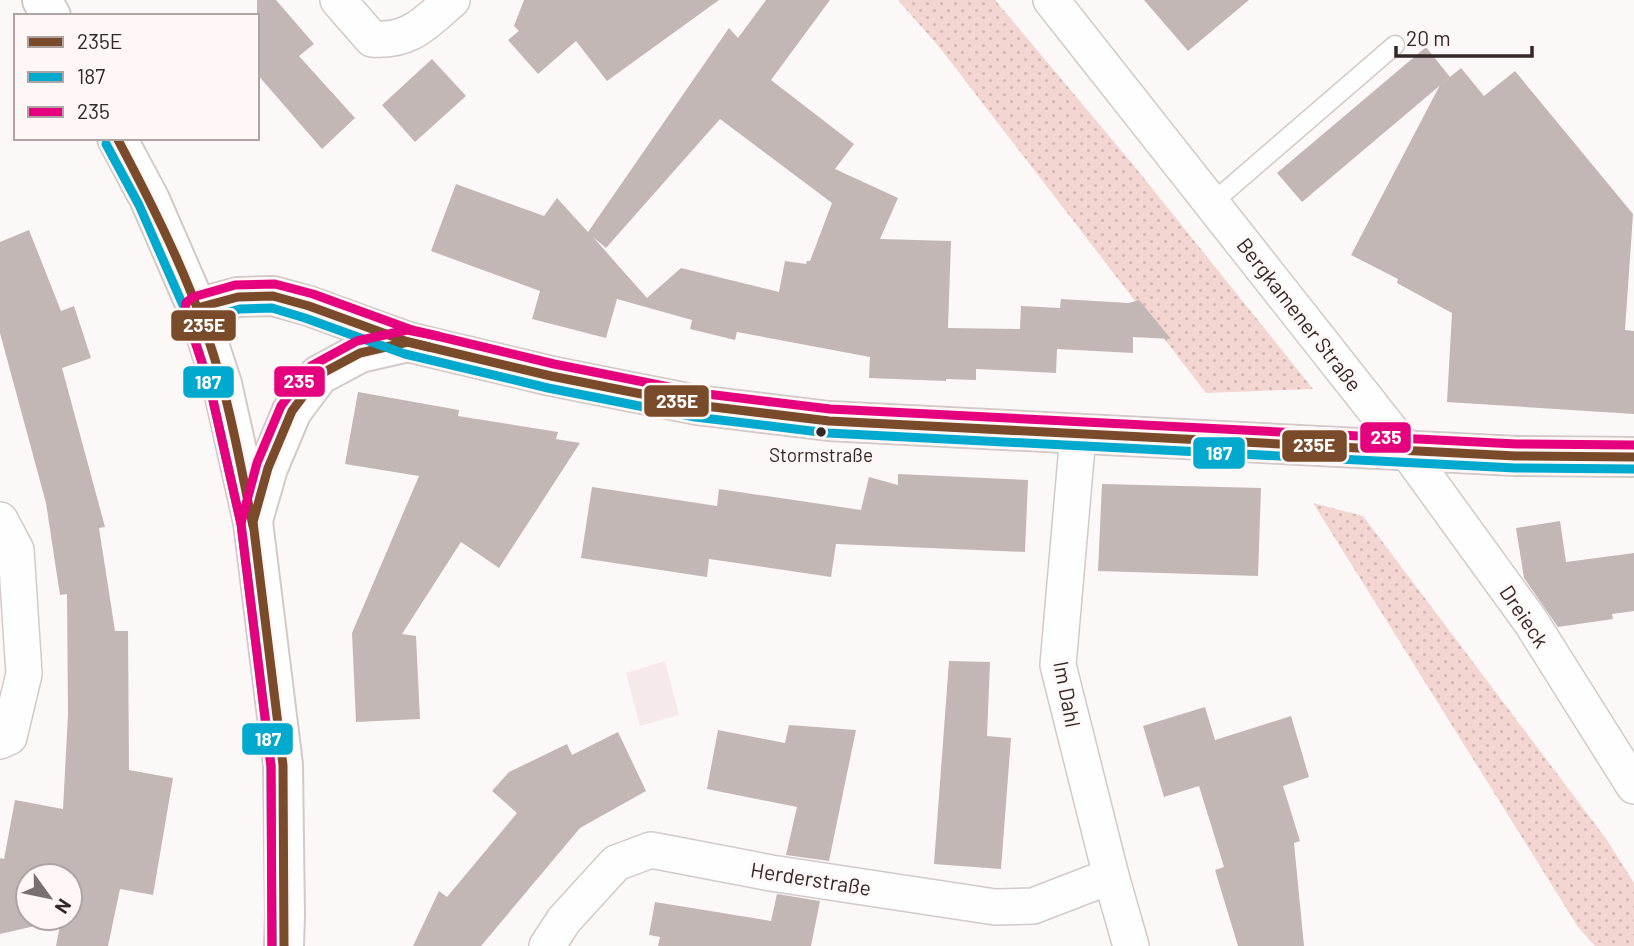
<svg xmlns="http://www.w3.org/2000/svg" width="1634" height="946" font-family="Barlow,sans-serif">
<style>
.built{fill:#f5eae9}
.grass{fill:url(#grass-dots)}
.building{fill:#c2b7b5;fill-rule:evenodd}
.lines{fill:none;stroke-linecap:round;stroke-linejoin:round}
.lane-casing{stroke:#d2cac9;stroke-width:21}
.street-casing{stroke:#d2cac9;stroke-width:38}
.secondary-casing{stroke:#d2cac9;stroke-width:42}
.primary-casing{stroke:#d2cac9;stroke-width:42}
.lane{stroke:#fffefe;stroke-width:18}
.street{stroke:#fffefe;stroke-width:35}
.secondary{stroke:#fffefe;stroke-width:38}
.primary{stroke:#fffefe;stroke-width:38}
.bus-1-casing{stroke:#fef7f6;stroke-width:14}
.bus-2-casing{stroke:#fef7f6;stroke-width:14}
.bus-3-casing{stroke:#fef7f6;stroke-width:14}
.bus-1{stroke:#7a4b2a;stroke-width:9}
.bus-2{stroke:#00a9ce;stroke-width:9}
.bus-3{stroke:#e5007d;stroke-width:9}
.bus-dot{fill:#332726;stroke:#fef7f6;stroke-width:2.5}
.labels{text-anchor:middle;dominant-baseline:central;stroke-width:5;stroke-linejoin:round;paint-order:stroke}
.bus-label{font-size:19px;fill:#332726;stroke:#fef7f6}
.street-label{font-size:21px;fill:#332726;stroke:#fef7f6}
.line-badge{stroke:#fef7f6;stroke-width:2.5}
.badge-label{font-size:19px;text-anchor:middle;font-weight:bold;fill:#fff}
</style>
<defs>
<pattern id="grass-dots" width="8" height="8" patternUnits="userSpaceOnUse" patternTransform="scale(1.75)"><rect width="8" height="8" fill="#f3d5d2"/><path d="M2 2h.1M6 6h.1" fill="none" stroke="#d1b7b4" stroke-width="1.8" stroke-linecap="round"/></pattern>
</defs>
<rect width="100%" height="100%" fill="#fcf8f8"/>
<path class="built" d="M665,661L679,715L640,726L626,673Z"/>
<g class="grass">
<path d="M898,0H995L1135,167L1313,389L1206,393L940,48Z"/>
<path d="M1313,503L1363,516L1607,840L1634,883V946H1595L1578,927Z"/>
</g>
<g class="building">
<path d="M257,0H276L314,44L299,56L355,118L322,149L257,74Z"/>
<path d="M524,0H719L607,81L576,41L538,74L508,40L519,31L514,26Z"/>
<path d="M766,0H830L771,80L854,144L835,169L898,198L880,239L951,241L948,328L1020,329L1021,306L1060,308L1061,299L1129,303L1139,300L1171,339L1133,337V353L1057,349L1056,373L976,369V380L946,379V381L869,378L870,357L737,332L735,340L690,329L692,320L617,299L606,338L532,319L540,291L431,251L456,184L544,216L557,198L588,232L729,28L738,38ZM720,119L832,203L810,261H807L806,264L785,261L779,292L681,268L647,298L593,237L606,248Z"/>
<path d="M1144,0H1249L1188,51Z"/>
<path d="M1426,47L1450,77L1302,202L1277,173Z"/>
<path d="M432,59L466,96L415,142L382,105Z"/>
<path d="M1461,68L1484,96L1515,71L1633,214L1625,330L1634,331V414L1447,402L1452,313L1397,283L1398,279L1351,255L1440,85Z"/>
<path d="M29,230L61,311L74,306L91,358L62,368L105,527L99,528L115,631H128L129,770L173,778L153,895L120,889L108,946H56L61,920L0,934V858L4,859L15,800L63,809L68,715L67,594L60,595L46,503L0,333V242ZM28,876H70V918H28Z"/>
<path d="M358,392L459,410L458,416L558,432L556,439L580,443L499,568L461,542L402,634L416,636L420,719L356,722L352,633L419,476L345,464Z"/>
<path d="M898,474L1028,480L1025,552L836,544L831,577L709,559L707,577L581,558L592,487L717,506L719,489L861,510L869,477L898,485Z"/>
<path d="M1102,484L1261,488L1258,576L1098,571Z"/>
<path d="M1560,521L1566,562L1634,553V611L1612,614L1613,619L1558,627L1524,578L1516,528Z"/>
<path d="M949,661L990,662L987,736L1011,738L1001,869L934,864Z"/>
<path d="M1205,707L1215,740L1291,716L1309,777L1283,786L1300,841L1294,843L1304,946H1238L1215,870L1224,867L1199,786L1164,797L1143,726Z"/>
<path d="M789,725L856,730L829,861L786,855L797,807L707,789L718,730L785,743Z"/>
<path d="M618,732L646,791L580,828L481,946H413L439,891L447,897L517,813L492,791L509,772L567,744L572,755Z"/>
<path d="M777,894L820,901L811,946H658L660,937L649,935L655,902L771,921Z"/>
</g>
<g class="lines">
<defs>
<path id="lane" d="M1212,203L1395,45"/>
<g id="street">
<path d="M338,0L372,39C410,42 425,23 452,0"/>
<path d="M1051,0L1407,451L1531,622L1634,786"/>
<path d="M1078,435L1058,665L1111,876L1131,946"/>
<path d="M0,520L16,550L24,674L9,737L0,741"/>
<path d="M547,946L564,920L616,863L651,850L771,873L995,907L1033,906L1111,876"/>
</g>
<path id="secondary" d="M197,308L238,297L273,296L309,306L408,342L551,376L697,405L829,421L1516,456L1634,457"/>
<g id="primary">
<path d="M42,0L51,16"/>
<path d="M117,138L150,200L197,308L222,384L253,522L283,765L285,915L284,946"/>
<path d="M253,520L268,468L292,411L319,375L360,353L408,342"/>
</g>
</defs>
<use href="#lane" class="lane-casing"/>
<use href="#street" class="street-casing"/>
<use href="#secondary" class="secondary-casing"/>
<use href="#primary" class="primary-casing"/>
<use href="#lane" class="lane"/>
<use href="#street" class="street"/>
<use href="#secondary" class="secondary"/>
<use href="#primary" class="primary"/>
<defs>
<g id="bus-1">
<path d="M117,138C159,217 199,298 222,384C235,431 243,479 253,526"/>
<path d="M197,308L238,297L273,296L309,306L408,342L429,347"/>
<path d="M284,946L283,765L253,522L268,468L292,411L319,375L360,353L408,342L551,376L697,405L829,421L1516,456L1634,457"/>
</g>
<g id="bus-2">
<path d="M106,144L139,205L186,312L210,387L241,524L271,766L272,946"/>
<path d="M200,320L240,309L272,308L305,318L405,354L548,388L695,417L828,433L1515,468L1634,469"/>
</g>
<g id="bus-3">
<path d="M241,523L257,463L281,406L311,366L357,341L407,330L438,336"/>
<path d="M272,946L271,766L241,524L210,387L185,311L186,303L193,297L235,285L275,284L313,294L412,330L554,364L699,393L830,409L1516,444L1634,445"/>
</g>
</defs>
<use href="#bus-1" class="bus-1-casing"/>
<use href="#bus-2" class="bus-2-casing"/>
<use href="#bus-3" class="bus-3-casing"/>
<use href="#bus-1" class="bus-1"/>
<use href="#bus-2" class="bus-2"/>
<use href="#bus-3" class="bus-3"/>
</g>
<circle class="bus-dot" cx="821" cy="432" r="6"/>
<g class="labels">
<g class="bus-label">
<text x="821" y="454">Stormstraße</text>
</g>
<g class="street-label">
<text transform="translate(1300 314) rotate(52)">Bergkamener Straße</text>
<text transform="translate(1525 616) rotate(56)">Dreieck</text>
<text transform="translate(1068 694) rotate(79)">Im Dahl</text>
<text transform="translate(811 878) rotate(9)">Herderstraße</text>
</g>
</g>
<g class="line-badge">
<rect x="170" y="309" width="67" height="33" rx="7" fill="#7a4b2a"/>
<rect x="273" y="365" width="53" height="33" rx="7" fill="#e5007d"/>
<rect x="182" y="365" width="53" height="34" rx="7" fill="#00a9ce"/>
<rect x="643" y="384" width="67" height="34" rx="7" fill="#7a4b2a"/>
<rect x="1359" y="421" width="53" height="33" rx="7" fill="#e5007d"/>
<rect x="1281" y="429" width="67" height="34" rx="7" fill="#7a4b2a"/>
<rect x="1192" y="436" width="54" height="34" rx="7" fill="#00a9ce"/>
<rect x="241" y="722" width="53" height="34" rx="7" fill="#00a9ce"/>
</g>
<g class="badge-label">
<text x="204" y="332">235E</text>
<text x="299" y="388">235</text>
<text x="208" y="389">187</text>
<text x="677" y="408">235E</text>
<text x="1386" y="444">235</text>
<text x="1314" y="452">235E</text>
<text x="1219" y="460">187</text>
<text x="268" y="746">187</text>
</g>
<rect x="14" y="14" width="245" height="126" fill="#fef7f6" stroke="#ada4a3" stroke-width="2"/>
<rect x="28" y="37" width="35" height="10" fill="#7a4b2a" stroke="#ada4a3" stroke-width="2"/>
<text x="77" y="49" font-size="21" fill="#332726">235E</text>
<rect x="28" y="72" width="35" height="10" fill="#00a9ce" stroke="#ada4a3" stroke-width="2"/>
<text x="77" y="84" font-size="21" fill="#332726">187</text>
<rect x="28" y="107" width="35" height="10" fill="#e5007d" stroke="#ada4a3" stroke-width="2"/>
<text x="77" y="119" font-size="21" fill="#332726">235</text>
<g transform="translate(49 897) rotate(123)"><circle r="33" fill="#fef7f6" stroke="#ada4a3" stroke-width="2"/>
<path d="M0-5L12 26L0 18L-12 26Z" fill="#797070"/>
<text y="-10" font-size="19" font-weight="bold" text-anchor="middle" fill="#332726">N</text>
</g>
<path d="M1396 46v10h136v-10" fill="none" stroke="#332726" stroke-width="3.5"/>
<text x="1406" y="46" font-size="21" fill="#332726" stroke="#fef7f6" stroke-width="5" paint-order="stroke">20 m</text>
</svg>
